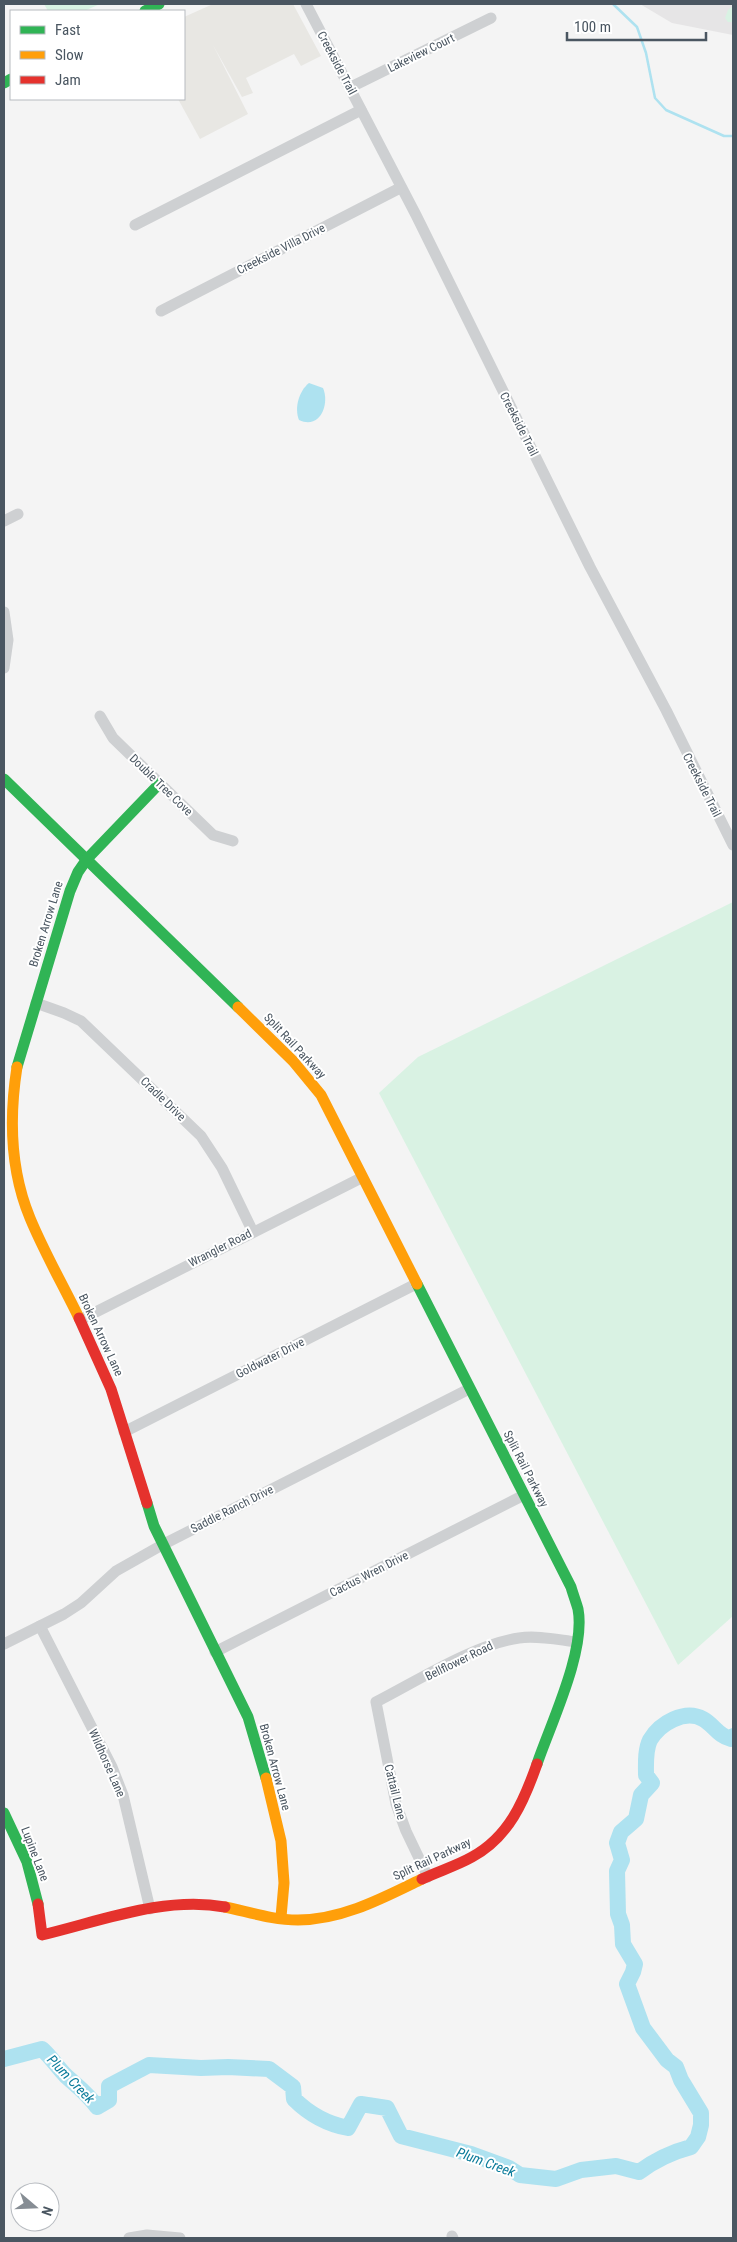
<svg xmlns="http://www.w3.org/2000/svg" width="737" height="2242" font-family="'Roboto Condensed',sans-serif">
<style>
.commercial{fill:#e8e7e3}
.education{fill:#e6e5e6}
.green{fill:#d9f2e3}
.water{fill:#aee2f0}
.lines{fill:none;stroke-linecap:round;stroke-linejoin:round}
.stream{stroke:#aee2f0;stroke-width:2.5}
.river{stroke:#aee2f0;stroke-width:16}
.street{stroke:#ced0d2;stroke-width:11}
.fast{stroke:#30b455;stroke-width:11}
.slow{stroke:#ff9f0a;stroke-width:11}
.jam{stroke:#e5322d;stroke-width:11}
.labels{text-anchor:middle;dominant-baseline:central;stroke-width:4;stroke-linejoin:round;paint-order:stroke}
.street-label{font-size:12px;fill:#4a5661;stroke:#fff}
.water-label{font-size:14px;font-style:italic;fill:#0c7c9b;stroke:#fff}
</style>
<rect width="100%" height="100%" fill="#f4f4f4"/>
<path class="commercial" d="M213,4H293L321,56L301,66L294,54L246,78L253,93L242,97L213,45L248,114L200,139L178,99H184V17Z"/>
<path class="education" d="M640,4H733V35L672,23Z"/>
<g class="green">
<path d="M44,4H100L84,11H48Z"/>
<path d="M733,6V22H728L725,18L728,10Z"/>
<path d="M733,902V1616L678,1665L379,1093L418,1057Z"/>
</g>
<path class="water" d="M309,383L323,388C330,404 320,430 299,420C294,408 299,391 309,383Z"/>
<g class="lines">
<path class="stream" d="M613,4L637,27L646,53L655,98L666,110L724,136H733"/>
<path class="river" d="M4,2059L42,2049C51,2057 58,2068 66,2076C77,2086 88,2094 97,2107L109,2100V2086L149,2065L201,2068L228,2067L269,2069L293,2087L294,2099C309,2114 327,2124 348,2128L361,2104L387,2108L401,2136L471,2154L509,2168L520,2175L556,2179L581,2170L616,2166L639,2172C655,2160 672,2152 691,2147L698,2137L701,2125V2113L681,2080L676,2067L667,2060L643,2028L627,1984L633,1972L635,1964L623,1944L622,1925L618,1914L617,1871L622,1860L617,1843L621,1832L636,1819L641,1795L652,1783L646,1775C646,1765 645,1750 650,1740C660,1723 685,1709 703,1719C714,1725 718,1736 731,1739L733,1736"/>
<g class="street">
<path d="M306,4L416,215L590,567L666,710L733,845"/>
<path d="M351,87L491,18"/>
<path d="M135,225L361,110"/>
<path d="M161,311L400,188"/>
<path d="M4,521L18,514"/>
<path d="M4,612L8,640L4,668"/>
<path d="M100,716L113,738L213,835L233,841"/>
<path d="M36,1003L64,1013L81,1021L201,1136L222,1168L253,1232"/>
<path d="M80,1320L361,1178"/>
<path d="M124,1432L416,1284"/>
<path d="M40,1626L112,1767L123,1795L150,1909"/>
<path d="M4,1644L64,1614L81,1603L116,1571L162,1545L469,1389"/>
<path d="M215,1652L524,1495"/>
<path d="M428,1877L406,1831L396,1804L376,1702C419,1680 473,1645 519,1638C537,1635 559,1640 577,1642"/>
<path d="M452,2236L453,2238"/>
<path d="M129,2238L147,2235L180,2238"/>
</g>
<g class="fast">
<path d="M145,11L159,4"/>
<path d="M4,83L11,79"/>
<path d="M4,779L238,1007"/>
<path d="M17,1067L70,891L78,872L87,859L160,783"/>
<path d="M417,1284L571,1587C573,1594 576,1602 578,1609C586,1651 551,1723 537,1764"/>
<path d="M147,1503L154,1526L248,1717L266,1778"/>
<path d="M4,1813L27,1862L38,1904"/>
</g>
<g class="slow">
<path d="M238,1007L293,1061L321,1095L417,1284"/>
<path d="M17,1067C9,1118 10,1170 30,1218C44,1252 63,1285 79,1318"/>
<path d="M266,1778L281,1841L284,1883L281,1917"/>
<path d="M225,1907C249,1912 273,1920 298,1920C342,1920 383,1898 422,1879"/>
</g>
<g class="jam">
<path d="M79,1318L111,1389L147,1503"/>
<path d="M422,1879C439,1871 456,1866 472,1857C509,1837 524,1801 537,1764"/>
<path d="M38,1904L42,1935C101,1921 164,1896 225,1907"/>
</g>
</g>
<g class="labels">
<g class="street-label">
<text transform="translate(421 53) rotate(-26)">Lakeview Court</text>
<text transform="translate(337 63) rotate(62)">Creekside Trail</text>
<text transform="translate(281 249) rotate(-27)">Creekside Villa Drive</text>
<text transform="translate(519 424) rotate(63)">Creekside Trail</text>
<text transform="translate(161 785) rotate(44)">Double Tree Cove</text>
<text transform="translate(702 785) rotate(63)">Creekside Trail</text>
<text transform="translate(46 924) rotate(-73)">Broken Arrow Lane</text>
<text transform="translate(295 1046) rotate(47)">Split Rail Parkway</text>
<text transform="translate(163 1099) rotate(44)">Cradle Drive</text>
<text transform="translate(220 1248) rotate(-27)">Wrangler Road</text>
<text transform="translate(101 1335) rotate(65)">Broken Arrow Lane</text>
<text transform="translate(270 1358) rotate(-27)">Goldwater Drive</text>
<text transform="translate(526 1469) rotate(63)">Split Rail Parkway</text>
<text transform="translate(232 1509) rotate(-27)">Saddle Ranch Drive</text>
<text transform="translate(369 1574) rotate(-27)">Cactus Wren Drive</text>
<text transform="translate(459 1661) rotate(-26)">Bellflower Road</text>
<text transform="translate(107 1763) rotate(66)">Wildhorse Lane</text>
<text transform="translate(275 1767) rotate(75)">Broken Arrow Lane</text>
<text transform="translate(395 1792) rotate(76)">Cattail Lane</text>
<text transform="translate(35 1854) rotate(69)">Lupine Lane</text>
<text transform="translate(432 1859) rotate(-25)">Split Rail Parkway</text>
</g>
<g class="water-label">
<text transform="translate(71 2079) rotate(46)">Plum Creek</text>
<text transform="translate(486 2162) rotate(20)">Plum Creek</text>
</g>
</g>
<rect width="737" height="2242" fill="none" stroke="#4a5661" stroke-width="10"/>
<rect x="10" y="10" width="175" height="90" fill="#ffffff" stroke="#b7bbc0"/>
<rect x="20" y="26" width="25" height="8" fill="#30b455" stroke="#b7bbc0"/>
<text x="55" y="35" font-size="15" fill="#4a5661">Fast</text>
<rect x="20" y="51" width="25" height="8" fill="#ff9f0a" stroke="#b7bbc0"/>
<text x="55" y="60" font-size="15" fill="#4a5661">Slow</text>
<rect x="20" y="76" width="25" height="8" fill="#e5322d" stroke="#b7bbc0"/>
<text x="55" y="85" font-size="15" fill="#4a5661">Jam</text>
<g transform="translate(35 2207) rotate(109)"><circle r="24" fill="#ffffff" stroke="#b7bbc0"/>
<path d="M0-4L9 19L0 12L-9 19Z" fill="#868d94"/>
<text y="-8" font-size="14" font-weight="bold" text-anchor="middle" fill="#4a5661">N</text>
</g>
<path d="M567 32v8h139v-8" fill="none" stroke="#4a5661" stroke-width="2.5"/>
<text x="574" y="32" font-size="15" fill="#4a5661" stroke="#ffffff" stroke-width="4" paint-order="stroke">100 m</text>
</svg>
